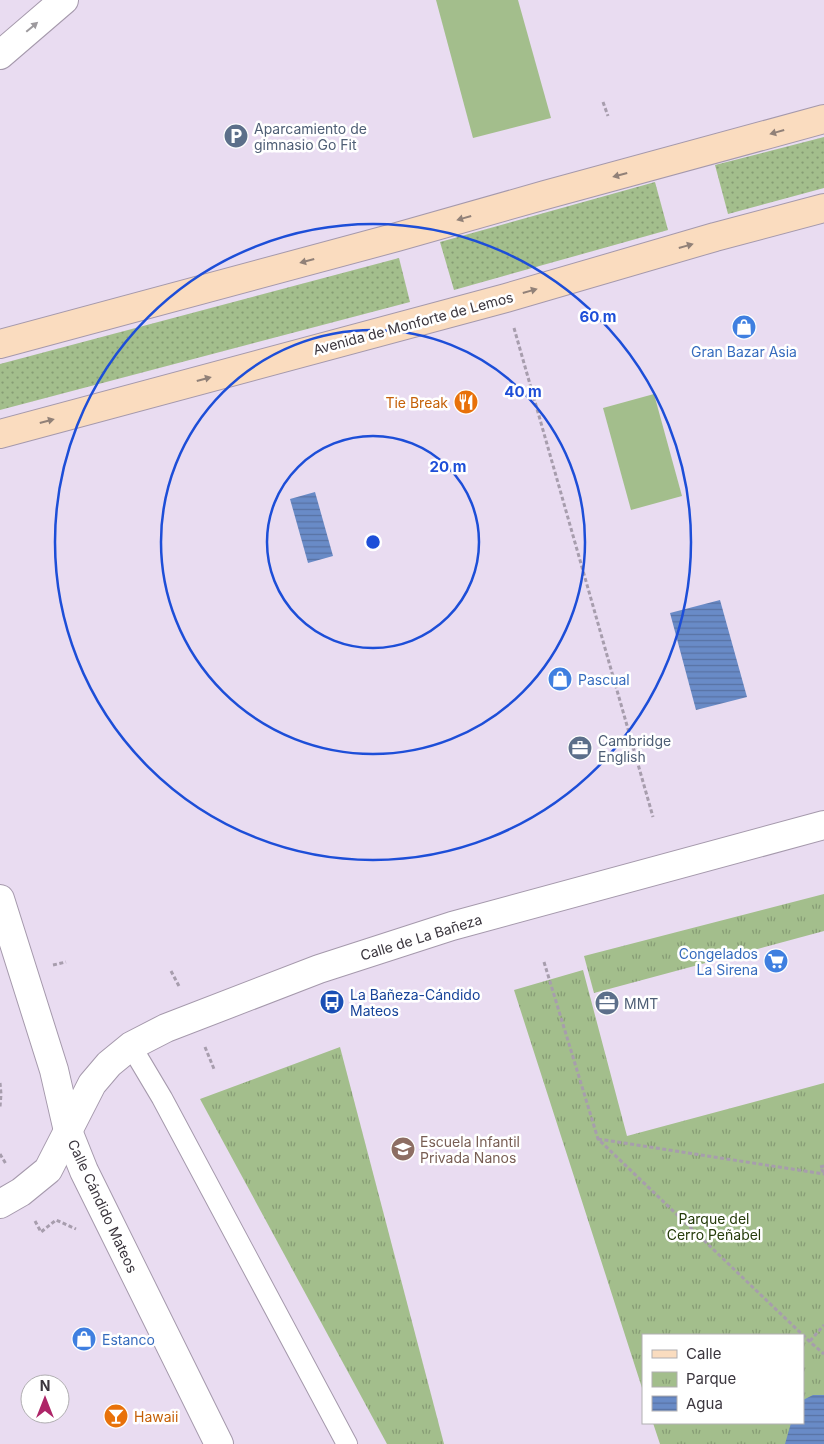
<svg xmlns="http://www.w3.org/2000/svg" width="824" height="1444" font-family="Inter,sans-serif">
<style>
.grass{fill:#a3be8c}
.park{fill:url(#park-tufts)}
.garden{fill:url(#garden-dots)}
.water{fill:url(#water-rules)}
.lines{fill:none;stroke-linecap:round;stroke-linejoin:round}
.lane-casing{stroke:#a599ac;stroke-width:22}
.street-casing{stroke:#a599ac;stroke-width:30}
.secondary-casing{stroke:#a599ac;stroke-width:30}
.path{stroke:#a79dad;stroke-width:3;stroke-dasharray:4 2.5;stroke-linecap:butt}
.lane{stroke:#fff;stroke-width:20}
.street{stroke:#fff;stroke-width:28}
.secondary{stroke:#fadcbf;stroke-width:28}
.oneway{fill:#9d9a9e}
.oneway2{fill:#918178}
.ring{fill:none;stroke:#1d4ed8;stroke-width:2.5}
.labels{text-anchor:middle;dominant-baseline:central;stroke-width:5;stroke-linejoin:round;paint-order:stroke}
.service-label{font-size:14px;fill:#4e5e75;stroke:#fff;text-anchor:start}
.street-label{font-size:14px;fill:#3b363e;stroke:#fff}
.shop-label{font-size:14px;fill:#366cbe;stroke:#fff;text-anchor:start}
.food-label{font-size:14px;fill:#c56008;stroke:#fff;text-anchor:end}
.transit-label{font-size:14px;fill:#164399;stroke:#fff;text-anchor:start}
.education-label{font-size:14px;fill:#785e54;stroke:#fff;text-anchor:start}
.park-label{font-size:14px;fill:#253b0a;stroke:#fff}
.centre{fill:#1d4ed8;stroke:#fff;stroke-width:2.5}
.ring-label{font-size:15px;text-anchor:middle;font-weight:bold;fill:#1d4ed8;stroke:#fff;stroke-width:5;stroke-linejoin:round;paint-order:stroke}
</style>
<defs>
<pattern id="park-tufts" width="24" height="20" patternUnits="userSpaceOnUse" patternTransform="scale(1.25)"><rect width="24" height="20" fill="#a3be8c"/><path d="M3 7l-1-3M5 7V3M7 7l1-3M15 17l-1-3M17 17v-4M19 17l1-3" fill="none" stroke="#869b74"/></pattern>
<pattern id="garden-dots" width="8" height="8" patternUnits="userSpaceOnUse" patternTransform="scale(1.25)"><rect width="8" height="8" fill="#a3be8c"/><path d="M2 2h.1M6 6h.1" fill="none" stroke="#869b74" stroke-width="1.8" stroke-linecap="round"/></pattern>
<pattern id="water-rules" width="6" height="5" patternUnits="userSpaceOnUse" patternTransform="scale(1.25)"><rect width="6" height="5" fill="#698bc7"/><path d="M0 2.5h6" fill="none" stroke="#5872a3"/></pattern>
</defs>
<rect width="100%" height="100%" fill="#e9dcf1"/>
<g class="grass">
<path d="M436,0H518L551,118L473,138Z"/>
<path d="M654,394L682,496L631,510L603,408Z"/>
</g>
<g class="park">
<path d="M824,894V931L594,993L584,956Z"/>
<path d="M583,970L627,1136L824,1083V1444H660L653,1423H803V1335H643V1391L514,990Z"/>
<path d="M340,1047L444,1444H387L200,1099Z"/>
</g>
<g class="garden">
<path d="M824,137V188L728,214L715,165Z"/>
<path d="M655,182L668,230L454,290L440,242Z"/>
<path d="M399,258L410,302L0,410V364Z"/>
</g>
<g class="water">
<path d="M315,492L333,556L308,563L290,499Z"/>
<path d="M720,600L747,697L696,710L670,613Z"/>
<path d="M813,1395H824V1444H785L791,1423H803V1400Z"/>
</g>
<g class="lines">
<defs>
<path id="lane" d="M131,1046L162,1098L347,1444"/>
<g id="street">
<path d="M0,55L64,0"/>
<path d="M0,899L54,1070L68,1131L84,1171L219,1444"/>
<path d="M0,1204L21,1192L48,1170L92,1084L109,1064L131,1046L166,1028L319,969L452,926L824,825"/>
</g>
<g id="secondary">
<path d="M0,344L397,237L545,195L824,119"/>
<path d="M0,434L506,298L715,237L824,208"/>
</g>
</defs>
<use href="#lane" class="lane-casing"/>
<use href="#street" class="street-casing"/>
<use href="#secondary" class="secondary-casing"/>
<g class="path">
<path d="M603,102L608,116"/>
<path d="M514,328L653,817"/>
<path d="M544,962L598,1139L809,1341L824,1354"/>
<path d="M53,965L66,962"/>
<path d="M171,971L180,988"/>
<path d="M205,1047L214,1069"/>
<path d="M0,1083L1,1094L0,1107"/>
<path d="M598,1139L824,1174"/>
<path d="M0,1154L6,1164"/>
<path d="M824,1166L820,1167L824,1173"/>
<path d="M35,1221L41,1232L56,1220L76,1229"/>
<path d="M810,1341L824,1325"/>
</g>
<use href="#lane" class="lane"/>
<use href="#street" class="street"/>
<use href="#secondary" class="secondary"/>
</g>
<defs><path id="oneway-solid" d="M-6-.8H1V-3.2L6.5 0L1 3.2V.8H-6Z" transform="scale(1.25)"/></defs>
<use class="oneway" href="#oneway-solid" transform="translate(32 27) rotate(-40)"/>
<g class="oneway2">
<use href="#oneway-solid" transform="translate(777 132) rotate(164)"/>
<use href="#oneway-solid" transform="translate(620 175) rotate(165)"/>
<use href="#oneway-solid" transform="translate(464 218) rotate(164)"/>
<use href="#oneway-solid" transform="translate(686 246) rotate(-16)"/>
<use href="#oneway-solid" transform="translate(307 261) rotate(165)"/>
<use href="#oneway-solid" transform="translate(530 291) rotate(-16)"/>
<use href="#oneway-solid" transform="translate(204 379) rotate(-15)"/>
<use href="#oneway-solid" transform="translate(47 421) rotate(-15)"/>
</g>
<g class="ring">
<circle cx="373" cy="542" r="106"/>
<circle cx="373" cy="542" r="212"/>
<circle cx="373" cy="542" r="318"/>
</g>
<defs>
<symbol id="parking-disc" viewBox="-11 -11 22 22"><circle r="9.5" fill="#5c6f8a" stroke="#fff"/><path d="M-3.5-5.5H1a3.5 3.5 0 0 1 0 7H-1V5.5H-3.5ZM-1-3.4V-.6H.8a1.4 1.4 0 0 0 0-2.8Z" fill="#fff"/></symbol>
<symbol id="shop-disc" viewBox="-11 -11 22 22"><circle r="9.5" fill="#3f7fe0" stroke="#fff"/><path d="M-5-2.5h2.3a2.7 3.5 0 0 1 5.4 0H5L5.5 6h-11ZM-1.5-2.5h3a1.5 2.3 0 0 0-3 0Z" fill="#fff"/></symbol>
<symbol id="restaurant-disc" viewBox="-11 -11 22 22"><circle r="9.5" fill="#e8710a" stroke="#fff"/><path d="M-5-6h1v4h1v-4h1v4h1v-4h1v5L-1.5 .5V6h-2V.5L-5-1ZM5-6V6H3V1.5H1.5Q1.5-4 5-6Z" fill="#fff"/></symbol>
<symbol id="office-disc" viewBox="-11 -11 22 22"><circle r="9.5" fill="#5c6f8a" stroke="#fff"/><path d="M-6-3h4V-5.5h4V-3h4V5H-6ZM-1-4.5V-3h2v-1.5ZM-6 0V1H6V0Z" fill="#fff"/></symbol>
<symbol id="supermarket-disc" viewBox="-11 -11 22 22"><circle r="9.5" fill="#3f7fe0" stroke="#fff"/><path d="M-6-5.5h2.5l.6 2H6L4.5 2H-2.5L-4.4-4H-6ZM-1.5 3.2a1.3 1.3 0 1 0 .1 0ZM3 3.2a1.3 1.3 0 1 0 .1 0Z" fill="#fff"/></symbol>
<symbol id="bus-disc" viewBox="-11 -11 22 22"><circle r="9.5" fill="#1a4fb4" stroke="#fff"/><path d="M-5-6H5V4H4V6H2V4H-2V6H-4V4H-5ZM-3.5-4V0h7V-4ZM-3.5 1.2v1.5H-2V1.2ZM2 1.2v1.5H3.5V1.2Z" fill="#fff"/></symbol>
<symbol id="school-disc" viewBox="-11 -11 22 22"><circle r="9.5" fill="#8d6e63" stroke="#fff"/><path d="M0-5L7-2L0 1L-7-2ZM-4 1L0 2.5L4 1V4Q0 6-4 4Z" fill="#fff"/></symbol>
<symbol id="bar-disc" viewBox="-11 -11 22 22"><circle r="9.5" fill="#e8710a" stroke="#fff"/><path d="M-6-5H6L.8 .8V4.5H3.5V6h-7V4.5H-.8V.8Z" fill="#fff"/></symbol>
</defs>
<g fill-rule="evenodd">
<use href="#parking-disc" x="222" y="122" width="28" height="28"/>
<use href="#shop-disc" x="730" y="313" width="28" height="28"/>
<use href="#restaurant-disc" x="452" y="388" width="28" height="28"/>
<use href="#shop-disc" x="546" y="665" width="28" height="28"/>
<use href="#office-disc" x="566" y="734" width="28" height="28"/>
<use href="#supermarket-disc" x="762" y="947" width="28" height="28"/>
<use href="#bus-disc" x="318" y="988" width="28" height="28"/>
<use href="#office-disc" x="593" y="989" width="28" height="28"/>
<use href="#school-disc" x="389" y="1135" width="28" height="28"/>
<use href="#shop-disc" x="70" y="1325" width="28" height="28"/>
<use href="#bar-disc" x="102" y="1402" width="28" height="28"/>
</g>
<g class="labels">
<g class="service-label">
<text x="254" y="128">Aparcamiento de<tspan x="254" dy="16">gimnasio Go Fit</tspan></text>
<text x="598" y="740">Cambridge<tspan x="598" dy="16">English</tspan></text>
<text x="624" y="1003">MMT</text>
</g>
<g class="street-label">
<text transform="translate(413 323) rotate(-15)">Avenida de Monforte de Lemos</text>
<text transform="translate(421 937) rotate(-17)">Calle de La Bañeza</text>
<text transform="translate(103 1206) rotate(65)">Calle Cándido Mateos</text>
</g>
<g class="shop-label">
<text x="744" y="351" text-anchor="middle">Gran Bazar Asia</text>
<text x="578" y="679">Pascual</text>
<text x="758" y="953" text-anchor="end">Congelados<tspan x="758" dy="16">La Sirena</tspan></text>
<text x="102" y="1339">Estanco</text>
</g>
<g class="food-label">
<text x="448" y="402">Tie Break</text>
<text x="134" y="1416" text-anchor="start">Hawaii</text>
</g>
<g class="transit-label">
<text x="350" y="994">La Bañeza-Cándido<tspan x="350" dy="16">Mateos</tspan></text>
</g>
<g class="education-label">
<text x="420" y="1141">Escuela Infantil<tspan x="420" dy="16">Privada Nanos</tspan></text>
</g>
<g class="park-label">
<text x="714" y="1218">Parque del<tspan x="714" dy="16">Cerro Peñabel</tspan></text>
</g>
</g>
<circle cx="373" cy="542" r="8" class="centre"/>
<g class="ring-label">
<text x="598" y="322">60 m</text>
<text x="523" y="397">40 m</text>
<text x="448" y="472">20 m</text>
</g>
<rect x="642" y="1334" width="162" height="90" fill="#ffffff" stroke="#b1afb2"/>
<rect x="652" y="1350" width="25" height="8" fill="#fadcbf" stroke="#b1afb2"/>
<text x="686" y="1359" font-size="15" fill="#3b363e">Calle</text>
<rect x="652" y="1372" width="25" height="15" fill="url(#park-tufts)" stroke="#b1afb2"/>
<text x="686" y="1384" font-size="15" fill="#3b363e">Parque</text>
<rect x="652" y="1396" width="25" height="15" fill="url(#water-rules)" stroke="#b1afb2"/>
<text x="686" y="1409" font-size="15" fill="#3b363e">Agua</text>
<g transform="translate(45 1399)"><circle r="24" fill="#ffffff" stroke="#b1afb2"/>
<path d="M0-4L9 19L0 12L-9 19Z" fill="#ae2568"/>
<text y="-8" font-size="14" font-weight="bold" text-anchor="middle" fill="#3b363e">N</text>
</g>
</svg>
